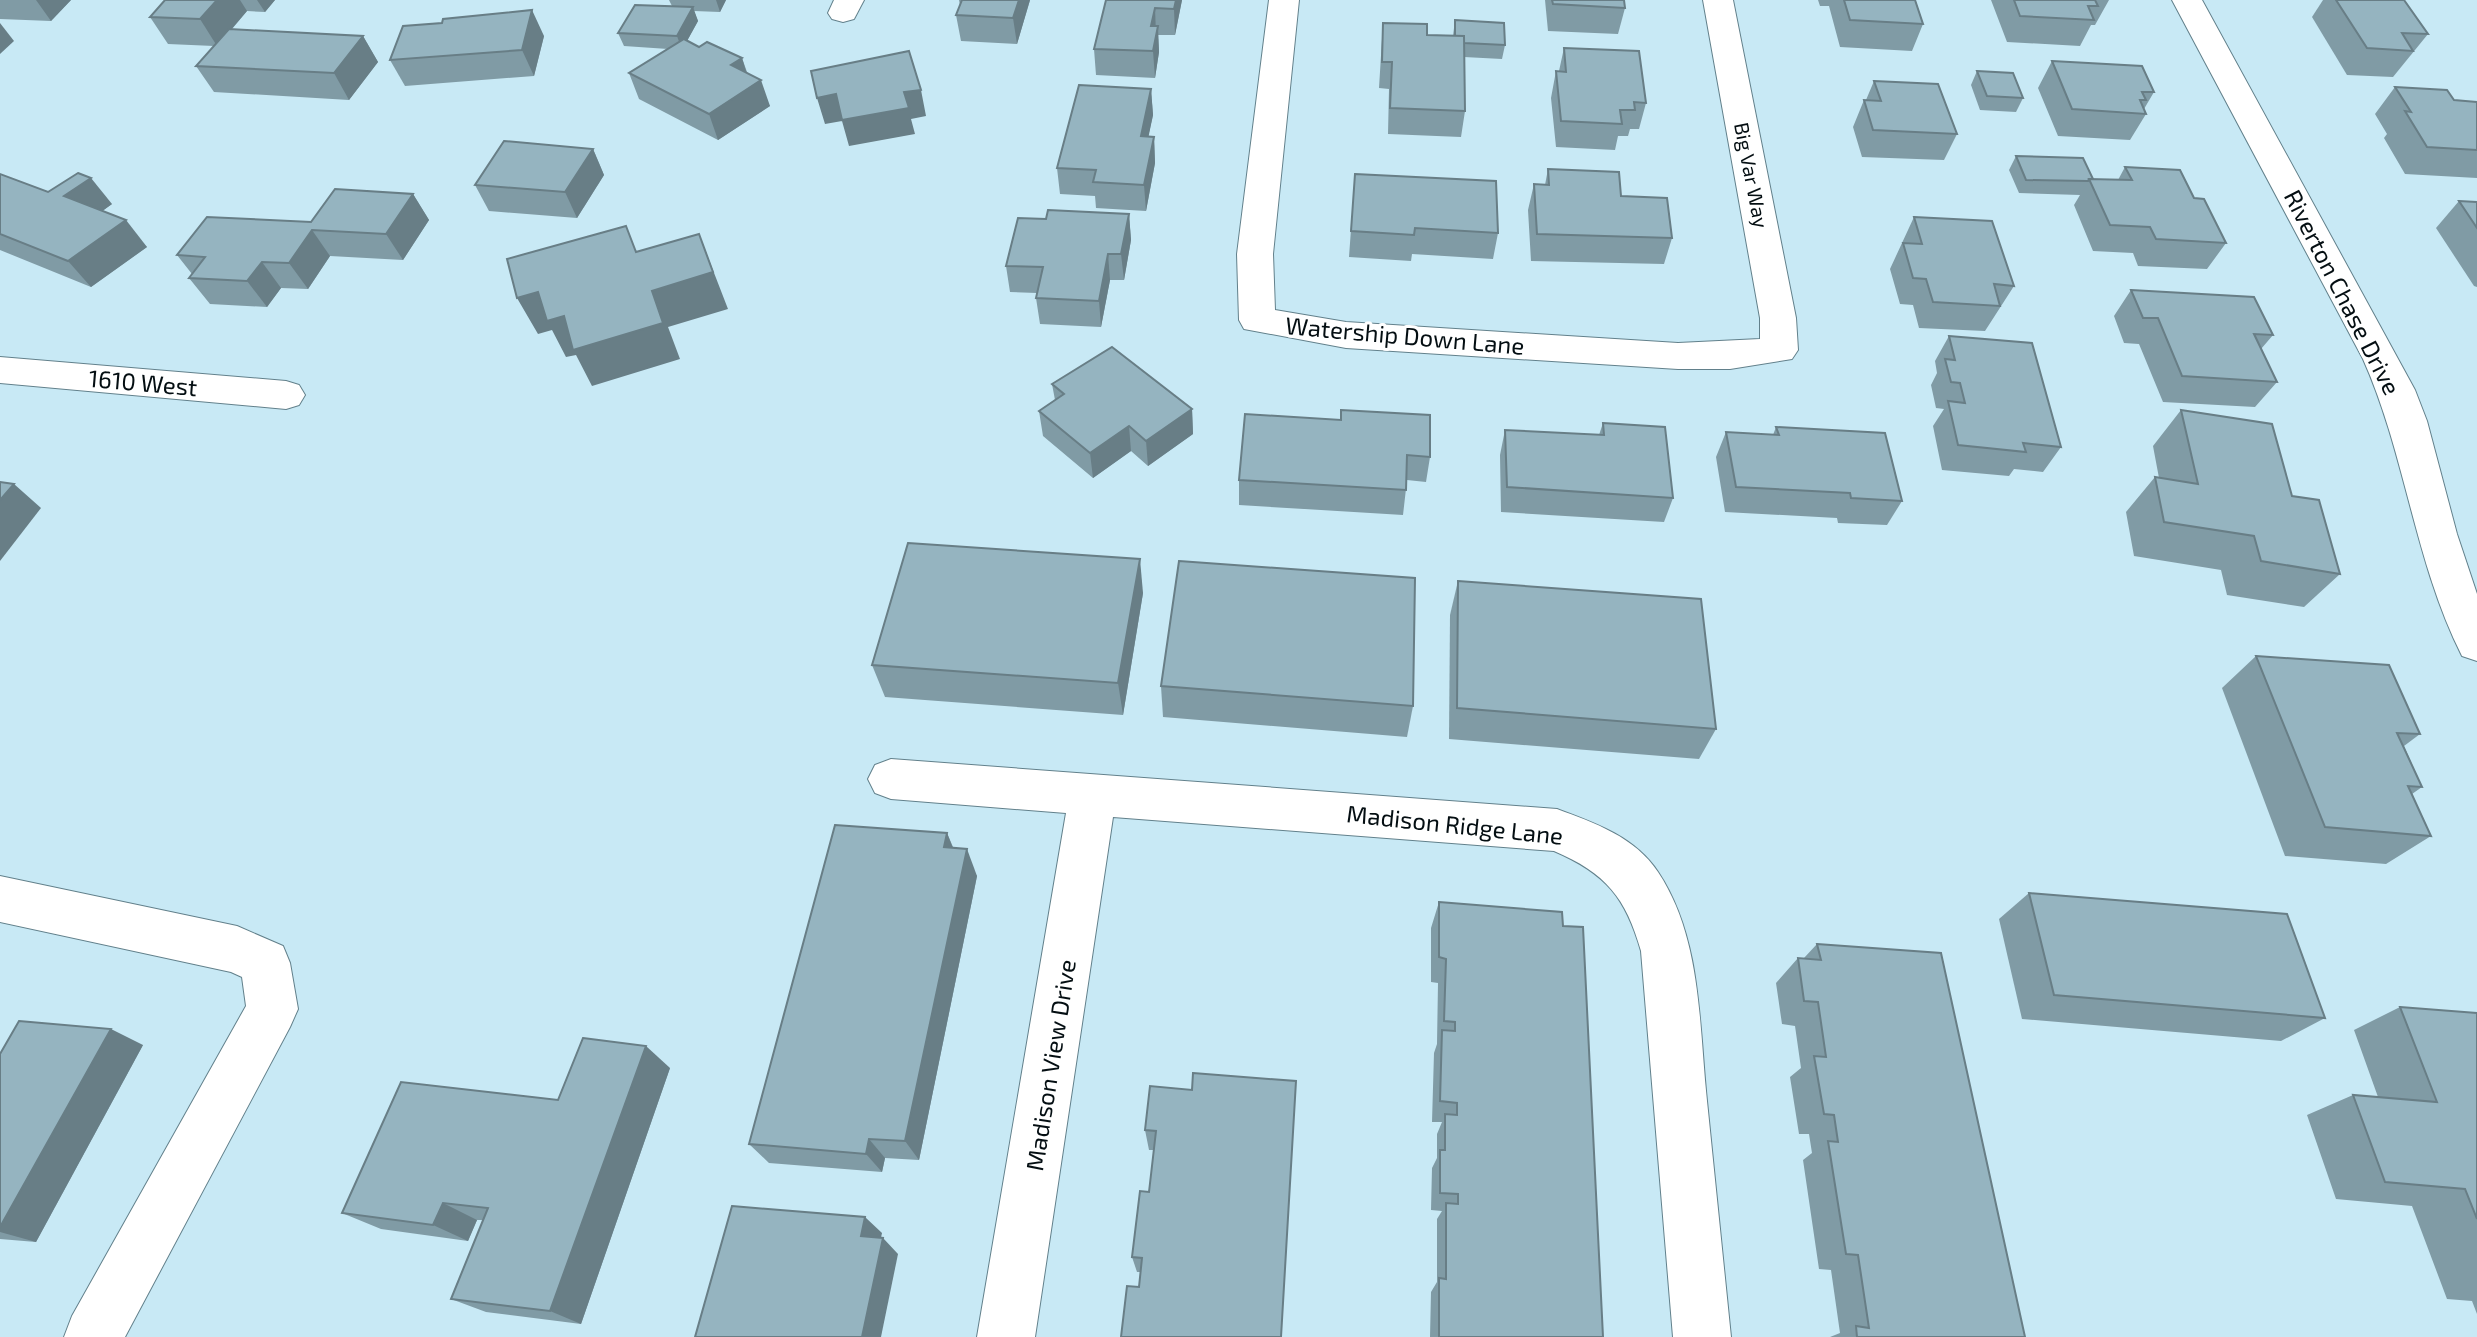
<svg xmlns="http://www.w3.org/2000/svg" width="2477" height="1337" font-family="'Exo 2',sans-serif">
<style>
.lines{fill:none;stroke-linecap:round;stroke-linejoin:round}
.minor-casing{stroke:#62808b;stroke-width:2}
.minor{fill:#fff;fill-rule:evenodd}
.wall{fill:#809ba5}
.shaded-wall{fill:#687e86}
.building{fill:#95b4c0;stroke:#687e86;stroke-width:2}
.labels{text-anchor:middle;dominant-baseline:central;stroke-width:6;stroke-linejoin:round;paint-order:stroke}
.far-street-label{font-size:20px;fill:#040e12;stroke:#fff}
.street-label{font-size:24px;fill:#040e12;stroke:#fff}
</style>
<rect width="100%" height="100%" fill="#c8e9f5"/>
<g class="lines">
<defs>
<g id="minor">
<path d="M834,0H864L854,19L843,22L832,19L828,13Z"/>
<path d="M1269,0H1299L1273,254L1275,310L1346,322L1678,343L1760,339V318L1703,0H1733L1796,318L1798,350L1792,359L1730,369H1678L1346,348L1244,329L1239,320L1237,254Z"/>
<path d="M2172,0H2202L2415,390L2427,421L2457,534L2477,594V661L2462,656C2414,561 2406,455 2363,359Z"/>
<path d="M0,357L286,381L299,385L305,395L299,405L286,409L0,383Z"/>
<path d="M891,759L1557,809C1595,823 1635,837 1658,872C1702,938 1699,1026 1707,1101C1715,1180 1723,1258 1731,1337H1673L1641,951C1626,898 1606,873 1554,851L1113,817L1035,1337H977L1066,813L891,799L875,793L868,779L875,765Z"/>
<path d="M0,876L237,926L283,946L290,963L298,1009L290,1027L125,1337H64L72,1316L246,1006L242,977L231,972L0,922Z"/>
</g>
</defs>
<use href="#minor" class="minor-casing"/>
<use href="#minor" class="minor"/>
</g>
<g class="wall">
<path d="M0,0H71L51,21L0,19Z"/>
<path d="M165,0H275L265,12L247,11L232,29L363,36L378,62L349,100L214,92L196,66L214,46L168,44L150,17Z"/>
<path d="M669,0H726L720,12L694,11L698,21L687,41L699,47L742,58L747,72L770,106L718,140L639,99L629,73L668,49L624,46L618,33L672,6Z"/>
<path d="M959,0H1030L1017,44L961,41L956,15L960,5Z"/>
<path d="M1106,0H1182L1175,35H1158L1159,52L1155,78L1096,75L1094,49Z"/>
<path d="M1545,0H1624L1625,8L1618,34L1548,31Z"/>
<path d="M1818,0H1915L1923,24L1912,51L1840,47L1829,6H1820Z"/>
<path d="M1991,0H2109L2095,25H2091L2080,46L2007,42Z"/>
<path d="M2323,0H2404L2428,34L2393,77L2347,75L2312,17Z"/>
<path d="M1455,20L1505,45L1502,59L1464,57L1465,111L1461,137L1388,134L1389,89L1379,88L1383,23L1427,35L1453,36Z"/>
<path d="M544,36L534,76L405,86L390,60Z"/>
<path d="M1564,48L1646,103L1639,129H1630L1628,136H1618L1615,150L1556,147L1551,98L1556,71H1559Z"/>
<path d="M2052,61L2154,92L2144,109L2146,114L2130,140L2058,136L2038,88Z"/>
<path d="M1977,71L2023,98L2016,112L1980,110L1971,85Z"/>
<path d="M1874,81L1957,134L1944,160L1862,157L1853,127L1864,100H1866Z"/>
<path d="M2395,87L2454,100L2477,102V178L2405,174L2384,138L2387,134L2375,114Z"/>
<path d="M1151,89L1153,115L1148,137H1154L1155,163L1146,211L1096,208L1095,196L1060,194L1057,168Z"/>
<path d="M593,149L604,175L577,218L489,211L475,185Z"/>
<path d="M2016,156L2093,179L2118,180L2125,167L2194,198L2226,243L2207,269L2138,266L2133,253L2093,251L2074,205L2080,195L2019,193L2009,170Z"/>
<path d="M1548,169L1621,196L1672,238L1664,264L1531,261L1528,210L1534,184L1545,185Z"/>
<path d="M0,174L48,192L112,204L102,211L147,247L91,287L0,250Z"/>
<path d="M1355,174L1498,233L1493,259L1412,254L1411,261L1349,257Z"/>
<path d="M413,194L429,220L403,260L330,256L308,289L281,288L267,307L210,304L189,278L192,274L177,255L311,222Z"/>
<path d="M2459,201L2477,202V287L2474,286L2436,228Z"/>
<path d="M1129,214L1131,240L1124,280H1110L1101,327L1040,324L1036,298L1037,293L1010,292L1006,266L1046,219Z"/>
<path d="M1914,217L2014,286L1985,331L1919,328L1913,305L1900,304L1890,269Z"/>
<path d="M2131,290L2273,335L2261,349L2277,382L2255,407L2163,402L2139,344L2124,343L2114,316Z"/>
<path d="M1949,336L2061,447L2043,472L2014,469L2009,476L1942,470L1933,426L1944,409L1936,408L1931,385L1937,373L1935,361Z"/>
<path d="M1052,384L1192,409L1193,434L1148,466L1131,451L1093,478L1043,436L1039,411L1055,400Z"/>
<path d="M2181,410L2292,496L2340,574L2304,607L2227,595L2221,570L2134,556L2126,512L2155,477L2159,478L2153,446Z"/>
<path d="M1245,414L1430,457L1426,482L1407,480L1403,515L1239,505V480Z"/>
<path d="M1603,423L1673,498L1664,522L1501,512L1500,455L1505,430L1599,435Z"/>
<path d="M1776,427L1902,501L1887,525L1838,523L1837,518L1725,512L1716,457L1726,432L1773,435Z"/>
<path d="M1458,581L1716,729L1699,759L1449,739L1450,615Z"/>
<path d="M1143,593L1123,715L885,697L872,665Z"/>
<path d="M2256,656L2420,734L2404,746L2422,787L2412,794L2431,836L2386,864L2285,856L2222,688Z"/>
<path d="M1161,686L1413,706L1407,737L1163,717Z"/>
<path d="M947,833L953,847L977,876L919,1160L885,1158L882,1172L769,1163L749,1144Z"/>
<path d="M2029,893L2325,1018L2281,1041L2022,1019L1999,919Z"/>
<path d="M1439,902L1563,926L1603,1337H1430L1431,1292L1437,1282V1219L1442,1211L1431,1210L1432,1168L1437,1158V1134L1442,1122H1432L1434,1053L1437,1044L1438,983L1431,982V928Z"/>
<path d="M1817,944L2025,1337H1830L1840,1333L1831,1270L1819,1269L1803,1160L1812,1153L1809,1134H1799L1790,1077L1801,1068L1795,1026L1782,1024L1776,983L1798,958H1804Z"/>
<path d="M2400,1007L2477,1013V1314L2472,1301L2447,1299L2412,1206L2336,1199L2307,1115L2353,1095L2378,1097L2354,1030Z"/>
<path d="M143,1045L36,1242L0,1239V1054Z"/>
<path d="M670,1068L581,1324L486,1312L451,1299L483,1220H477L468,1241L381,1229L342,1213L558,1100Z"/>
<path d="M1296,1081L1141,1272H1137L1132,1257L1149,1192L1154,1150H1149L1145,1130L1192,1090Z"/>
</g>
<g class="shaded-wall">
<path d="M36,0H71L51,21Z"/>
<path d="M217,0H240L247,11L217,46L200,19Z"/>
<path d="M257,0H275L265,12Z"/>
<path d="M716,0H726L720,12Z"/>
<path d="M1019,0H1030L1017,44L1013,18Z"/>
<path d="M1176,0H1182L1175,35L1174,9Z"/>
<path d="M693,7L698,21L682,50L677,36Z"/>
<path d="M1155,8L1156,34L1152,52L1151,26Z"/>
<path d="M532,10L544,36L534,76L522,50Z"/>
<path d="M0,23L14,41L0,54Z"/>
<path d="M1158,26L1159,52L1155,78L1153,51Z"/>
<path d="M363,36L378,62L349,100L334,73Z"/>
<path d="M742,58L750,84L731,65Z"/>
<path d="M761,80L770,106L718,140L709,114Z"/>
<path d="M1151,89L1153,115L1143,163L1141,136Z"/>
<path d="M921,90L926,116L911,119L915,134L849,146L842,121L825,124L817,98L836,94L904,92Z"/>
<path d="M1154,137L1155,163L1146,211L1144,185Z"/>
<path d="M593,149L604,175L577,218L565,192Z"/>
<path d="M91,178L112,204L86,223L64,196Z"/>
<path d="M413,194L429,220L403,260L386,234Z"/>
<path d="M1129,214L1131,240L1124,280L1121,254Z"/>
<path d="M126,220L147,247L91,287L68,261Z"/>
<path d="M312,230L330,256L308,289L289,263Z"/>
<path d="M699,234L728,309L668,327L680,359L592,386L576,355L566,357L552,330L538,334L517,298L538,292L652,291Z"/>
<path d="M1108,254L1110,280L1101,327L1099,301Z"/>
<path d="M262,262L281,288L267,307L247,281Z"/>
<path d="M1192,409L1193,434L1148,466L1146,441Z"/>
<path d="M1129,426L1131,451L1093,478L1090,453Z"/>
<path d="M14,484L41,508L0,561V500Z"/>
<path d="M1140,559L1143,593L1123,715L1118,683Z"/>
<path d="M947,833L958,861L944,847Z"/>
<path d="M967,849L977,876L919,1160L905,1141Z"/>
<path d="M111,1029L143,1045L36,1242L0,1232V1227Z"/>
<path d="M646,1046L670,1068L581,1324L550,1311Z"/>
<path d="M869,1139L885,1158L882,1172L866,1154Z"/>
<path d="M443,1203L477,1220L468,1241L433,1225Z"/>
<path d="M865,1217L882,1233L878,1252L861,1236Z"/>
<path d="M883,1238L898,1254L881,1337H862Z"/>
</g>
<g class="building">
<path d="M165,0H217L200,19L150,17Z"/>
<path d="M962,0H1019L1013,18L956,15Z"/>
<path d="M1106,0H1176L1174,9L1155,8L1151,26H1158L1153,51L1094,49Z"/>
<path d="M1552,0H1624L1625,8L1553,4Z"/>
<path d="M1844,0H1915L1923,24L1850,20Z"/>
<path d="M2014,0H2095L2098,6H2088L2094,20L2020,16Z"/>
<path d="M2336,0H2404L2428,34L2402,33L2413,51L2367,48Z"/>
<path d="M635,5L693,7L677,36L618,33Z"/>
<path d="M532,10L522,50L390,60L403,26L442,23L443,19Z"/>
<path d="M1455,20L1504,23L1505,45L1464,43V36H1455Z"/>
<path d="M1383,23L1427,24V35L1464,36L1465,111L1390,108L1392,62H1382Z"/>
<path d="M229,29L363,36L334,73L196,66Z"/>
<path d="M684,39L699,47L707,42L742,58L731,65L761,80L709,114L629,73Z"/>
<path d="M1564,48L1639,51L1646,103L1634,102L1635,110H1620L1622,124L1561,121L1556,71L1566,72Z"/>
<path d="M909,51L921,90L904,92L909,108L842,120L836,94L817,98L811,71Z"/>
<path d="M2052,61L2142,66L2154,92H2142L2146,100H2140L2146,114L2072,109Z"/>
<path d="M1977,71L2013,73L2023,98L1987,96Z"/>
<path d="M1874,81L1938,84L1957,134L1873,130L1864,100L1881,101Z"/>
<path d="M1079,85L1151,89L1141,136L1154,137L1144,185L1093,182L1096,170L1057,168Z"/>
<path d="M2395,87L2447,90L2454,100L2477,102V150L2427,147L2405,111L2411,112Z"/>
<path d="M504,141L593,149L565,192L475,185Z"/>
<path d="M2016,156L2083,158L2093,179H2089L2088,181L2026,180Z"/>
<path d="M2125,167L2180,170L2194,198L2204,199L2226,243L2156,239L2150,227L2110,225L2089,179L2132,180Z"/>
<path d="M1548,169L1619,172L1621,196L1667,198L1672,238L1537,234L1534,184L1549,185Z"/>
<path d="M78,173L91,178L64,196L126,220L68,261L0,234V174L48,192Z"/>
<path d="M1355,174L1496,181L1498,233L1415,228L1414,235L1351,231Z"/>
<path d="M335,189L413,194L386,234L312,230L289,263L262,262L247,281L189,278L205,257L177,255L207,217L311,222Z"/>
<path d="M2459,201L2477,202V228Z"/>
<path d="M1048,210L1129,214L1121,254H1108L1099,301L1036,298L1043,267L1006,266L1018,218L1046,219Z"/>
<path d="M1914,217L1992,221L2014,286L1994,284L2000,306L1933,302L1926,279L1913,278L1903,243L1922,244Z"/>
<path d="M626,226L636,252L699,234L713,272L652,291L663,323L573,350L564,316L547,321L538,292L517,298L507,259Z"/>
<path d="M2131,290L2254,297L2273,335L2254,334L2277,382L2182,376L2158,318H2143Z"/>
<path d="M1949,336L2032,343L2061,447L2023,443L2026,452L1958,445L1948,401L1965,403L1960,383L1951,382L1945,359L1955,360Z"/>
<path d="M1112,347L1192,409L1146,441L1129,426L1090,453L1039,411L1064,394L1052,384Z"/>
<path d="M1341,410L1430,415V457L1407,455L1406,490L1239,480L1245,414L1341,420Z"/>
<path d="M2181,410L2272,424L2292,496L2319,500L2340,574L2261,561L2254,536L2164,522L2155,477L2198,484Z"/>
<path d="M1603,423L1665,427L1673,498L1507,487L1505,430L1604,435Z"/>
<path d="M1776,427L1885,433L1902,501L1851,498L1850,493L1736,487L1726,432L1779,435Z"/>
<path d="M0,482L14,484L0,500Z"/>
<path d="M908,543L1140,559L1118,683L872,665Z"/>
<path d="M1179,561L1415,578L1413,706L1161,686Z"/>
<path d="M1458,581L1701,599L1716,729L1457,708Z"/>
<path d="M2256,656L2389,665L2420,734L2397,733L2422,787L2408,786L2431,836L2325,827Z"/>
<path d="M835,825L947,833L944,847L967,849L905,1141L869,1139L866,1154L749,1144Z"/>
<path d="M2029,893L2287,914L2325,1018L2054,995Z"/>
<path d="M1439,902L1562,912L1563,926L1583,927L1603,1337H1439V1278L1446,1279V1203L1458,1204V1194L1440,1193V1150H1445V1114L1457,1115V1103L1440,1101L1442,1030L1455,1031V1022L1444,1021L1446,959L1439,957Z"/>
<path d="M1817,944L1941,953L2025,1337H1857L1856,1326L1869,1328L1858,1255L1846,1254L1828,1141L1838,1142L1834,1115L1824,1114L1814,1056L1826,1057L1818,1002L1804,1001L1798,958L1821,960Z"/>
<path d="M2400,1007L2477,1013V1219L2465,1189L2385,1182L2353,1095L2437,1102Z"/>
<path d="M19,1021L111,1029L0,1227V1054Z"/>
<path d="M583,1038L646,1046L550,1311L451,1299L488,1208L443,1203L433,1225L342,1213L401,1082L558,1100Z"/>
<path d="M1193,1073L1296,1081L1281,1337H1121L1127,1286L1139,1287L1142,1258L1132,1257L1140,1191L1149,1192L1156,1131L1145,1130L1150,1086L1192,1090Z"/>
<path d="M732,1206L865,1217L861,1236L883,1238L862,1337H695Z"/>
</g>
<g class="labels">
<g class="far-street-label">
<text transform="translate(1752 175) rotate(79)">Big Var Way</text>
</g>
<g class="street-label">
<text transform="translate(2343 292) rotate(63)">Riverton Chase Drive</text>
<text transform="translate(1405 335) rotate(5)">Watership Down Lane</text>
<text transform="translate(143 382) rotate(5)">1610 West</text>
<text transform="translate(1455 824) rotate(6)">Madison Ridge Lane</text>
<text transform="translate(1050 1065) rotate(-81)">Madison View Drive</text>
</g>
</g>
</svg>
